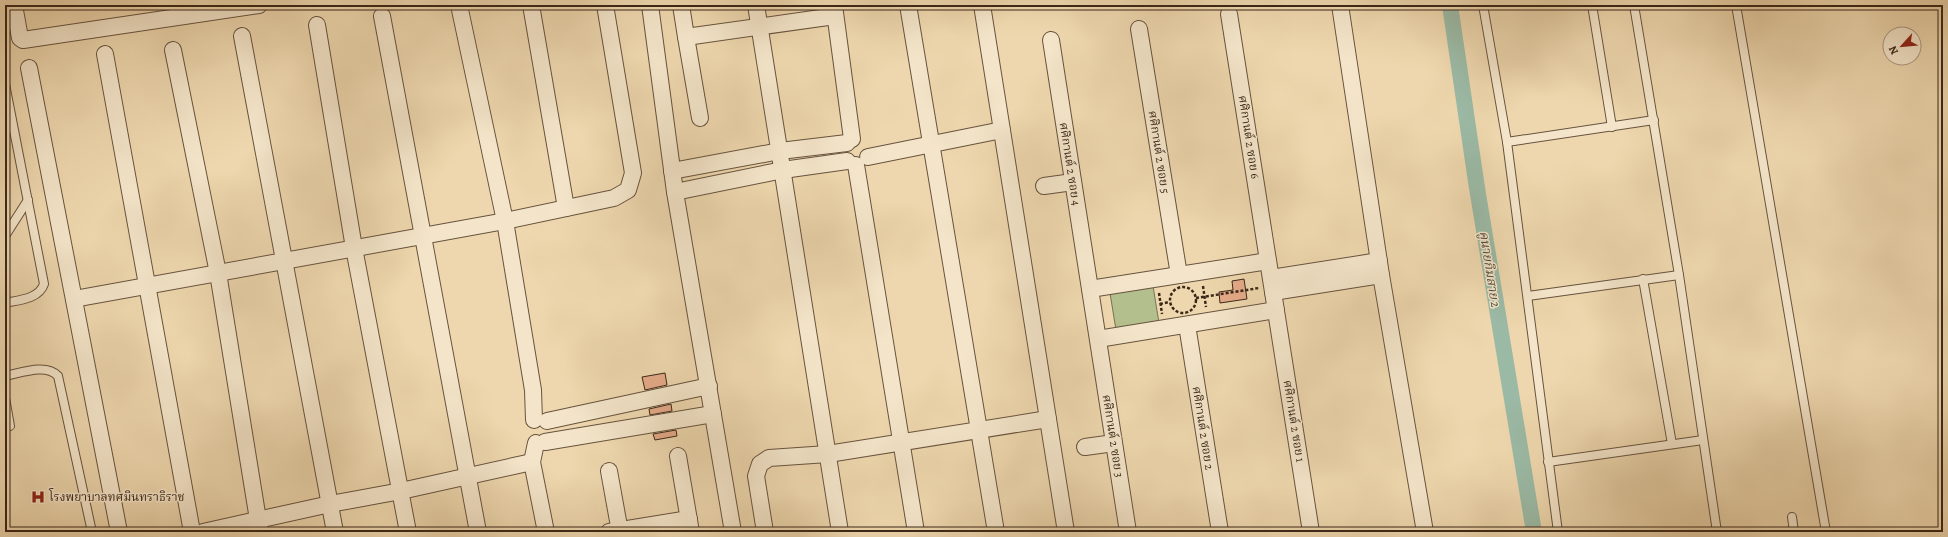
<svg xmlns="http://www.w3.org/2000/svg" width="1948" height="537" font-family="Alegreya,'Noto Serif Thai',serif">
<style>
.green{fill:#b4bf8e;stroke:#777353}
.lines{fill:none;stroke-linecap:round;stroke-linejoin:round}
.canal{stroke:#9bbaa6;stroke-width:16}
.building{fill:#e6ab8a;stroke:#3a2718}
.service-casing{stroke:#67533e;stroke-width:10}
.minor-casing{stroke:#67533e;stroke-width:18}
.path{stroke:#3a2718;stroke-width:2.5;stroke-dasharray:3 2;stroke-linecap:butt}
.service{stroke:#f4e5ca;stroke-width:8}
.minor{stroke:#f4e5ca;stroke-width:16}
.labels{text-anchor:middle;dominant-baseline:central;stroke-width:3;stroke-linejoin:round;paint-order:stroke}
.street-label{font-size:12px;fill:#3a2718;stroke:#f4e5ca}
.poi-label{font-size:12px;fill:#3a2718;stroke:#f4e5ca;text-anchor:start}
.water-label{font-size:13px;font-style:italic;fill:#524c3c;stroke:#f4e5ca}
</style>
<rect width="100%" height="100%" fill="#eed7ae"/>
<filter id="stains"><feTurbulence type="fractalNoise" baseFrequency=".005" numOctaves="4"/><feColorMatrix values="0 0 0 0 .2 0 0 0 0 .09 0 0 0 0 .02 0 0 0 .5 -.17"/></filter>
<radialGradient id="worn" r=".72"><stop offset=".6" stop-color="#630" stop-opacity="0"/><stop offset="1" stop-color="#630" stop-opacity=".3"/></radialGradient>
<path class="green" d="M1153,286L1159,323L1116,330L1110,293Z"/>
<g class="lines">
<path class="canal" d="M1450,5L1477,188L1534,532"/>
</g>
<g class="building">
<path d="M1244,279L1247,299L1220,303L1219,292L1233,290L1232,281Z"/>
<path d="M665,373L667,385L645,390L642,377Z"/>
<path d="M671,404L672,411L650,415L649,409Z"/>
<path d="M676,430L677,436L655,440L653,434Z"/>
</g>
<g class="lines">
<defs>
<g id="service">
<path d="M1483,5L1507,142L1558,532"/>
<path d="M1592,5L1612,127"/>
<path d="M1634,5L1679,275L1717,532"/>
<path d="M1736,5L1826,532"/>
<path d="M5,84L44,284C39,299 19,300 5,303"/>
<path d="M1507,142L1654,120"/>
<path d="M5,236L28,200"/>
<path d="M1643,279L1672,444"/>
<path d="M1528,296L1679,275"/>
<path d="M5,376C21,373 46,363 58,376L92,532"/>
<path d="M5,398L10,426"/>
<path d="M1548,462L1703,440"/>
<path d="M1792,517L1794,532"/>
</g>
<g id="minor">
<path d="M14,5L20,38L23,40L259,5"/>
<path d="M459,5L505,221L533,390L534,420"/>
<path d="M531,5L566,208"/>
<path d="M650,5L675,192L733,532"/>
<path d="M681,5L686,37L835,16"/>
<path d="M756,5L840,532"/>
<path d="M834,5L852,139"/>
<path d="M908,5L996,532"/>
<path d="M982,5L1066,532"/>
<path d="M1340,5L1381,275L1425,532"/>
<path d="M1229,14L1311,532"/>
<path d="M382,16L478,532"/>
<path d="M317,25L354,248L408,532"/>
<path d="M1139,29L1179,275"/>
<path d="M242,36L335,532"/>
<path d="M686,37L700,118"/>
<path d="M1051,40L1128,532"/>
<path d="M173,50L218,273L260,532"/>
<path d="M105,54L192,532"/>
<path d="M29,68L119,532"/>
<path d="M868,157L1002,130"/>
<path d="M856,165L916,532"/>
<path d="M672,171L780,151L847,143"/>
<path d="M1044,186L1073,182"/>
<path d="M675,192L783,170L847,161"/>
<path d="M1271,278L1379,261"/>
<path d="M1090,289L1268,261"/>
<path d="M1273,292L1381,275"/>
<path d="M74,299L505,221L614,198L628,190L633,173L605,5"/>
<path d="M1187,325L1220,532"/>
<path d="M1098,339L1276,310"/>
<path d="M547,421L709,386"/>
<path d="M545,442L713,414"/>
<path d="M536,443L532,462L546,532"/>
<path d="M1085,447L1114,443"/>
<path d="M678,456L691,532"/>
<path d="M609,471L620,532"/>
<path d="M203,532L330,504L401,491L532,462"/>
<path d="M609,532L689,519"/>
<path d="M765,532L756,476L760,464L769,458L828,454L1048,419"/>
</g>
</defs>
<use href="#service" class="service-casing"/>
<use href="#minor" class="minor-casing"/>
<g class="path">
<path d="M1203,286L1206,307"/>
<circle cx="1183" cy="300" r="13"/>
<path d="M1159,293L1162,314"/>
<path d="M1196,298L1259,288"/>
<path d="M1160,304L1169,302"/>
</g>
<use href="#service" class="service"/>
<use href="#minor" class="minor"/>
</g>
<defs>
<symbol id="hospital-bare" viewBox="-9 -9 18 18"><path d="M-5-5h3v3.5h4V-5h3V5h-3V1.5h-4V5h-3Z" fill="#8f2418" stroke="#f4e5ca" stroke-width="2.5" paint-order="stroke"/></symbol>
</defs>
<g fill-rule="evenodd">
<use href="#hospital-bare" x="28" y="487" width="20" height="20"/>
</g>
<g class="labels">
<g class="street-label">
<text transform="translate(1249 137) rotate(81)">ศศิกานต์ 2 ซอย 6</text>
<text transform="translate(1159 152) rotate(81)">ศศิกานต์ 2 ซอย 5</text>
<text transform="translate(1070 164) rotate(81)">ศศิกานต์ 2 ซอย 4</text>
<text transform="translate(1294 421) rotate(81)">ศศิกานต์ 2 ซอย 1</text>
<text transform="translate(1203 428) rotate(81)">ศศิกานต์ 2 ซอย 2</text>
<text transform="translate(1113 436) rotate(81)">ศศิกานต์ 2 ซอย 3</text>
</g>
<g class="poi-label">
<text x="49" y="497">โรงพยาบาลทศมินทราธิราช</text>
</g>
<g class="water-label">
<text transform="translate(1490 269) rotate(81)">คูนายกิมสาย 2</text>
</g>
</g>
<rect width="1948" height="537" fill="none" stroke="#eed7ae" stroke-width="20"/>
<rect x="6" y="6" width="1936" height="525" fill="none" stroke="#3a2718" stroke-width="2"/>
<rect x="10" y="10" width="1928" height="517" fill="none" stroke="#3a2718"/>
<g transform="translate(1902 46) rotate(243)"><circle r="19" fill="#f4e5ca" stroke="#aa9983"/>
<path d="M0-3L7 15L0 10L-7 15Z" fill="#8f2418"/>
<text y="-6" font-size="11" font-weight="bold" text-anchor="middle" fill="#3a2718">N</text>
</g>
<rect width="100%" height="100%" filter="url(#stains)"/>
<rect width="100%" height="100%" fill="url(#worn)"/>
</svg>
